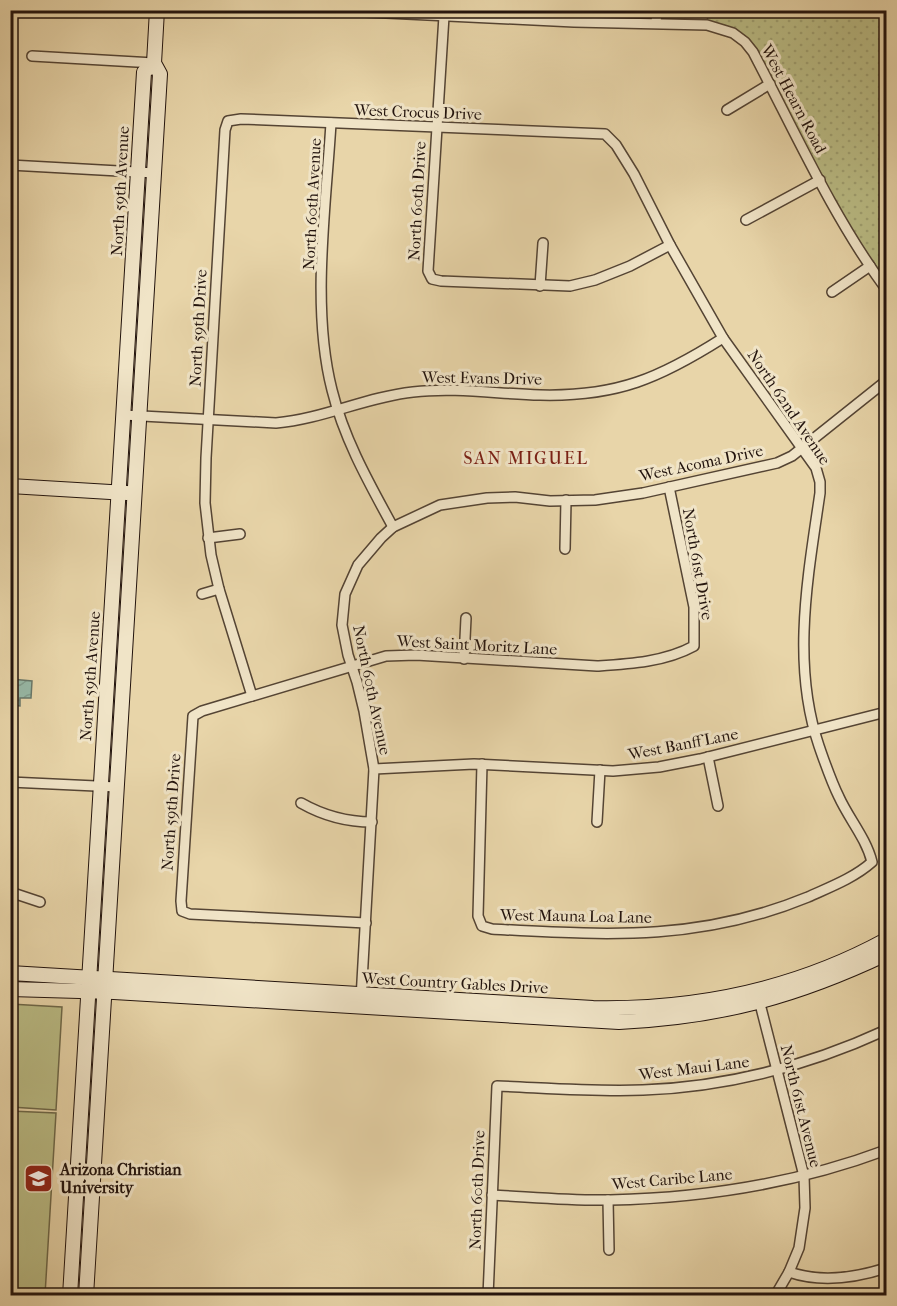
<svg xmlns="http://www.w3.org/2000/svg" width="897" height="1306" font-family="'IM FELL French Canon',serif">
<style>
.park{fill:url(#park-dots);stroke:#6e6849;stroke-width:1.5}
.pitch{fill:#babc85;stroke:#6e6849;stroke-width:1.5}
.water{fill:url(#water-waves);stroke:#687769;stroke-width:1.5}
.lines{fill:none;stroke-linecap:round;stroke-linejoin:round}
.street-casing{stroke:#544434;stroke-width:12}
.secondary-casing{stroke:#22130d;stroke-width:16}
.street{stroke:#f0e4c7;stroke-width:9}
.secondary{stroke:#f0e4c7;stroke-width:14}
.labels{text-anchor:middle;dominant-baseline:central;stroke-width:6;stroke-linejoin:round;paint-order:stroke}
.street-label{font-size:16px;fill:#22130d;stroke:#f0e4c7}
.poi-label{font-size:16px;font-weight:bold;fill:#22130d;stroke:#f0e4c7;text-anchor:start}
.neighbourhood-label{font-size:18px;letter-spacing:1.5px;fill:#7a1f14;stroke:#f0e4c7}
</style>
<defs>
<pattern id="park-dots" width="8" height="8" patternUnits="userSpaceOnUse" patternTransform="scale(1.5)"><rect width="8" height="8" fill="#babc85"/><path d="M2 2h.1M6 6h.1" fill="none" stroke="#a0a172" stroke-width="1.8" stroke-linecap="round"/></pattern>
<pattern id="water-waves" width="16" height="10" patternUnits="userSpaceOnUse" patternTransform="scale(1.5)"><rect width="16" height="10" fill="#97b9a7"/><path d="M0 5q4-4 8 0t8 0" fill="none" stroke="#829e8f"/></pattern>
</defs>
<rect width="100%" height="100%" fill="#e8d5a9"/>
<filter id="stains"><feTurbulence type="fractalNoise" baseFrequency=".00333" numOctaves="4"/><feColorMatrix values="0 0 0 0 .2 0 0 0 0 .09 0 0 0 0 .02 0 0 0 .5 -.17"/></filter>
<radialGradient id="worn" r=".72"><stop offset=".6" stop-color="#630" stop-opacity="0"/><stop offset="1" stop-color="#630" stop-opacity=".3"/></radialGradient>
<path class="park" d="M708,11H886V289L870,266L745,42L707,25Z"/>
<g class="pitch">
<path d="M10,1004L62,1007L56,1110L11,1107Z"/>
<path d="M10,1111L56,1113L45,1295H11Z"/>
</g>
<path class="water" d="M11,679L32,681L31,698H20V706L11,705Z"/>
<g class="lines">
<defs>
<g id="street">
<path d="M324,10L574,22L707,25L733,33L745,42L753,52C795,132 833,217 886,289"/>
<path d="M444,16L428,271L432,279L441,281L570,286L595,280L630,266L670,245"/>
<path d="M656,23L657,10"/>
<path d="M32,56L154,63"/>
<path d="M727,110L770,84"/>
<path d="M331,123C326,207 311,308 332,390C344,439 369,483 393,527"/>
<path d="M10,165L155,173"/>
<path d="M746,220L820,180"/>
<path d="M540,286L543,243"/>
<path d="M832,292L870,266"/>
<path d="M123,415L276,423C323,419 366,397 413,392C455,387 498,394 540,395C617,397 660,378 723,338"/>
<path d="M208,538L240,534"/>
<path d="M565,549L566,500"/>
<path d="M202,594L219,589"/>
<path d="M464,659L466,618"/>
<path d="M252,696L219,589L211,555L205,503L206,458L225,130L228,121L241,119L605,134L616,145L634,174L670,245L723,338L816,468L820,482V493C808,576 791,664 819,746C825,763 831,781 839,797C849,819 866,838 872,862C854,878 830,887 808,897C699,942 606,935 492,929L482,926L478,916L482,764"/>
<path d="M708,757L718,806"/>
<path d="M374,769L474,764L613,771L659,767L700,759L886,712"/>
<path d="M10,782L117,787"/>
<path d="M301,803C324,816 346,822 372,822"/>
<path d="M597,822L600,770"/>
<path d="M10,892L40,902"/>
<path d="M366,923L190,914L182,911L181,901L193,716L202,711L386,656L416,655L597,666C629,664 665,662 694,646V607L669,487"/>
<path d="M758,996L804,1176L805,1208L799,1248L789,1272L775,1296"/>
<path d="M361,999L374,769L364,711L357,682L348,655L342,625L345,594L358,565L381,538L393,527L440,505L487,498L515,497L550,501L595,500L643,493L777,463L792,456L886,381"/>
<path d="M492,1195C531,1197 571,1201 610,1200C704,1198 798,1183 886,1150"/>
<path d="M608,1200L609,1250"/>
<path d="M789,1272C821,1283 855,1278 886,1268"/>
<path d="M488,1296L497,1086C546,1088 595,1092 643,1090C728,1087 810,1065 886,1030"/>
</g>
<g id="secondary">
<path d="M10,486L127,493"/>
<path d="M10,973L593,1008C695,1010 796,989 886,940"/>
<path d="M10,989L114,992L619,1022C720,1017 795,997 886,954"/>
<path d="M70,1296L144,72L154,63"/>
<path d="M86,1296L160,74L154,63L157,10"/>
</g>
</defs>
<use href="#street" class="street-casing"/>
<use href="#secondary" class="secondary-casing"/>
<use href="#street" class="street"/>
<use href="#secondary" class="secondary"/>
</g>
<defs>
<symbol id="university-square" viewBox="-11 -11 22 22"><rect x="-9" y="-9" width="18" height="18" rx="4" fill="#8f2418" stroke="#f0e4c7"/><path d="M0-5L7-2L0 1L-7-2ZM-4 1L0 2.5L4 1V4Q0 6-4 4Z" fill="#fff"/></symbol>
</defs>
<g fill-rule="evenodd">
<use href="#university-square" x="22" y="1162" width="33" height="33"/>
</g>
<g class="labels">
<g class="street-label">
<text transform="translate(794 99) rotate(62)">West Hearn Road</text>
<text transform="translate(418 112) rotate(2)">West Crocus Drive</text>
<text transform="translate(120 191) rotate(-87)">North 59th Avenue</text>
<text transform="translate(417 201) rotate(-87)">North 60th Drive</text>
<text transform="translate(312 204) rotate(-87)">North 60th Avenue</text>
<text transform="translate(198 328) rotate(-87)">North 59th Drive</text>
<text transform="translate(482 378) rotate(1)">West Evans Drive</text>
<text transform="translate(789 407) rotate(56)">North 62nd Avenue</text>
<text transform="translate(701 463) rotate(-12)">West Acoma Drive</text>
<text transform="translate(698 564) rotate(80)">North 61st Drive</text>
<text transform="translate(477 645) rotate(3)">West Saint Moritz Lane</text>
<text transform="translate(90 676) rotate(-86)">North 59th Avenue</text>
<text transform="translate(372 690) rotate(78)">North 60th Avenue</text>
<text transform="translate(683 744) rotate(-11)">West Banff Lane</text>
<text transform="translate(171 812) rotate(-86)">North 59th Drive</text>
<text transform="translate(576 916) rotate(1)">West Mauna Loa Lane</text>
<text transform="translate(455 983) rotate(3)">West Country Gables Drive</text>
<text transform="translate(694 1068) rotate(-7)">West Maui Lane</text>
<text transform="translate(801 1106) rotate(76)">North 61st Avenue</text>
<text transform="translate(672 1179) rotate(-5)">West Caribe Lane</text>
<text transform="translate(477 1190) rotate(-88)">North 60th Drive</text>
</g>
<g class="poi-label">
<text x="60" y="1169">Arizona Christian<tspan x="60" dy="18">University</tspan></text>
</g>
<g class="neighbourhood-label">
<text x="526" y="458">SAN MIGUEL</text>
</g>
</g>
<rect width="897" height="1306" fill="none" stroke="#e8d5a9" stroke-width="36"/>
<rect x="12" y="12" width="873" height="1282" fill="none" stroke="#22130d" stroke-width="3"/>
<rect x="18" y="18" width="861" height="1270" fill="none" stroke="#22130d" stroke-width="1.5"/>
<rect width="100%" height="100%" filter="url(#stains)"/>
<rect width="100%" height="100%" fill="url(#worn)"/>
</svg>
